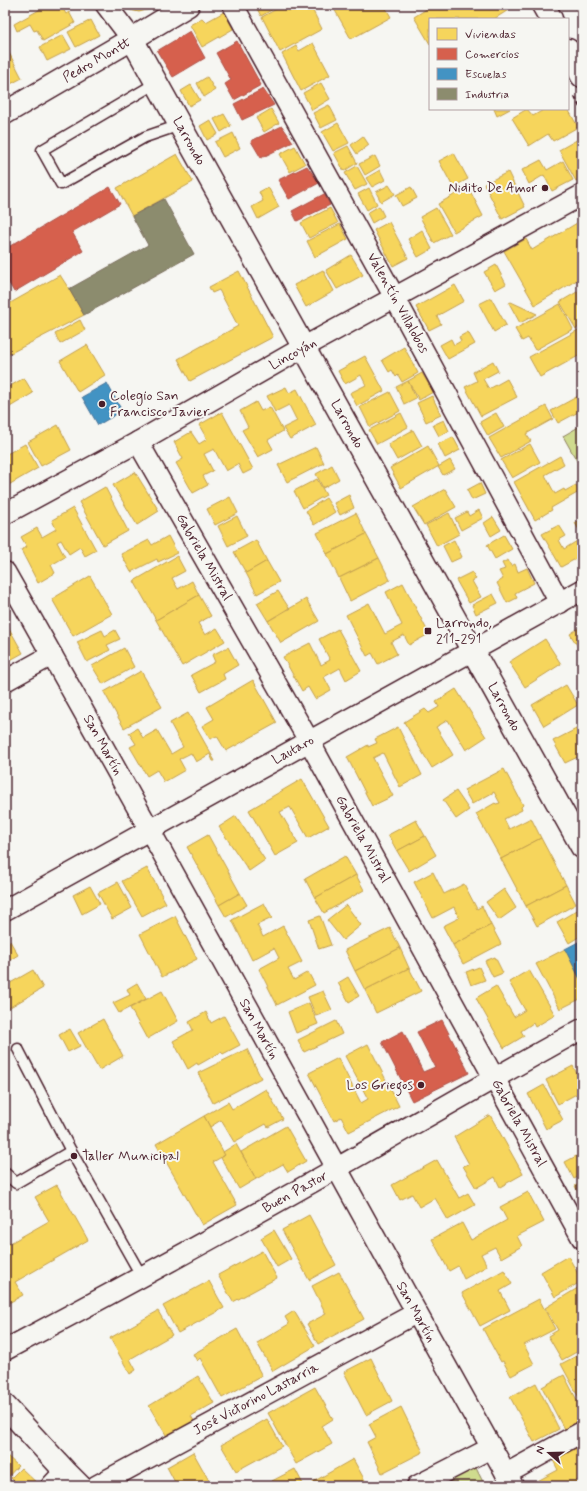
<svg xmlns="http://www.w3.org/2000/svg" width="587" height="1491" font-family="Mynerve,sans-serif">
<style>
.green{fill:#cfdb8e;stroke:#8c7d5c}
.homes{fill:#f6d55c;stroke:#c29e4d}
.shops{fill:#d6604d;stroke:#ac4c43}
.schools{fill:#4393c3;stroke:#457095}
.industry{fill:#8c8c6e;stroke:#786b5a}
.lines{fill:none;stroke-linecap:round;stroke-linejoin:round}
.service-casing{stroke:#4a1f2b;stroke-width:13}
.minor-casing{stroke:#4a1f2b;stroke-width:23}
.tertiary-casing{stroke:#4a1f2b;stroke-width:25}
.secondary-casing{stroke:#4a1f2b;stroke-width:25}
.path{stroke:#4a1f2b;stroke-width:2.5;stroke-dasharray:4 3;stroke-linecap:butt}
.service{stroke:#f6f6f2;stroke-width:10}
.minor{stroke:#f6f6f2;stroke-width:20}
.tertiary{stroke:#f6f6f2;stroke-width:22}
.secondary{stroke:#f6f6f2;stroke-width:22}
.poi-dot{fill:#4a1f2b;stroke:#f6f6f2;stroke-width:1.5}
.labels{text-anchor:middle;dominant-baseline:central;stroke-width:4;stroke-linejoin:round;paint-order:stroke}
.street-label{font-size:14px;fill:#4a1f2b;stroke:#f6f6f2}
.poi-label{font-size:14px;fill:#4a1f2b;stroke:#f6f6f2;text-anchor:start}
</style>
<rect width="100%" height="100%" fill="#f6f6f2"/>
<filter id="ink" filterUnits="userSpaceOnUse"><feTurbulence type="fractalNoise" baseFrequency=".025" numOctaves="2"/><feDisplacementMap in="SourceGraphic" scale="8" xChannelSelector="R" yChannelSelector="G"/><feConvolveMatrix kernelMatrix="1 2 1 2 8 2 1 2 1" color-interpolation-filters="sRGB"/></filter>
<g filter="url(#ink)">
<g class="green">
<path d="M582,425V470L563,436Z"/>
<path d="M474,1464L485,1486H432Z"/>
</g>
<g class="homes">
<path d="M48,5H61L66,14L69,12L75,23L43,41L37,30L34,31L30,24L17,31L14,24Z"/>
<path d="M127,5H156L150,9L139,12L130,10Z"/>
<path d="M255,5H280L261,16Z"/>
<path d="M284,5H310L322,29L280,52L262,17Z"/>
<path d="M332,5H354L355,6L384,5L391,17L351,39Z"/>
<path d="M433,5H508L510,9L494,19H430V44L414,17Z"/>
<path d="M224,12L233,29L202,47L190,25L202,18L206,22Z"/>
<path d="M91,20L99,35L76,47L68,32Z"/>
<path d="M63,35L71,49L47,61L40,47Z"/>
<path d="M313,43L330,75L301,91L282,54L296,46L299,51Z"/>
<path d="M5,45L22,78L5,87Z"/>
<path d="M207,77L215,90L204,97L197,83Z"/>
<path d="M321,83L330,99L312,110L303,93Z"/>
<path d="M191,85L200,100L189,106L181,91Z"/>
<path d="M329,105L337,120L321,128L313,113Z"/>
<path d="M271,109L279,123L264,132L256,118Z"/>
<path d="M494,109H510L497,116Z"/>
<path d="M527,109L533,116L545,109H568L578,127L553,141L548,134L529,146L512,118Z"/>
<path d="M224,114L231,126L221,132L214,119Z"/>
<path d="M210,120L218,134L207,140L200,126Z"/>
<path d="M338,123L349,143L333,151L322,132Z"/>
<path d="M233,133L240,148L223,157L215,142Z"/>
<path d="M363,136L369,145L357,154L351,145Z"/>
<path d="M582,137V178L576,181L559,150Z"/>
<path d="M295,146L305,164L290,172L280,154Z"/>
<path d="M348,146L357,163L344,171L334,153Z"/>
<path d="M454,153L468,179L453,187L439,161Z"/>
<path d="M177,154L193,182L132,216L117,188Z"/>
<path d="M375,156L380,166L365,175L359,164Z"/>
<path d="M541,160L547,170L563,161L573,180L552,191L544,175L529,184L522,170Z"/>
<path d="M357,166L367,184L355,190L345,173Z"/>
<path d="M380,170L385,180L372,187L366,178Z"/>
<path d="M508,172L525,207L502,219L484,184Z"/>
<path d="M389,185L395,194L381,202L376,192Z"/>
<path d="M268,187L279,207L258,219L252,207L263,201L259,192Z"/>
<path d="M411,187L417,198L402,206L396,195Z"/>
<path d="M468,187L483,216L454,232L438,204Z"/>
<path d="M369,188L377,204L367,210L358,194Z"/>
<path d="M379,206L384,216L372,223L367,213Z"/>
<path d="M330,208L338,223L309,238L301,223Z"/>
<path d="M436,208L451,234L434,243L420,217Z"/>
<path d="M582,220V277L535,305L504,251L526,239L532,250Z"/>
<path d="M389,222L408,258L393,266L374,230Z"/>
<path d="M340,224L348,239L315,257L307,241Z"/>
<path d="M422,230L432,249L418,257L408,239Z"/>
<path d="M351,255L363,275L337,289L326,270Z"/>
<path d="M496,265L506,284L495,290L484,272Z"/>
<path d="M323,270L334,291L306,307L294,285Z"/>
<path d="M239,271L273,337L190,381L178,359L238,326L219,290L212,293L209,287Z"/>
<path d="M60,275L69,289L84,315L5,356V306Z"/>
<path d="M455,285L464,301L437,316L441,324L429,330L416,307Z"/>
<path d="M582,289V325L576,329L560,302Z"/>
<path d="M491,298L506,325L494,332L479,304Z"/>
<path d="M511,302L537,314L520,323L509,303Z"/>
<path d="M560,304L573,329L535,350L528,338L522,341L515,329Z"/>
<path d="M80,320L85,330L60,344L55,334Z"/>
<path d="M582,328V354L540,377L529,357Z"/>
<path d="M468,332L475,344L448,359L440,345L451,339L454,345L461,341L459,337Z"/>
<path d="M87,345L105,375L78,392L60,361Z"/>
<path d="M404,347L418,373L402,382L398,375L396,377L392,370L389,372L382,360Z"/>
<path d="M365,356L384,391L357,406L350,393L366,385L361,375L345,384L338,371Z"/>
<path d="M493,361L498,371L483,379L489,389L507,379L517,397L481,416L465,387L477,381L473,372Z"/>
<path d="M422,373L433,392L419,400L408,381Z"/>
<path d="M24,378L33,393L5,410V389Z"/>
<path d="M408,381L416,398L404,404L396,387Z"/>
<path d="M286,387L289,393L297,389L316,425L290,439L283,428L297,421L289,405L275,412L267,396Z"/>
<path d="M390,392L400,411L370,427L360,407Z"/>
<path d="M582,394V410L558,423L551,411Z"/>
<path d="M432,396L441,415L426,422L417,403Z"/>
<path d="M256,402L261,411L270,407L283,431L268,440L273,449L258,457L242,430L248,427L240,411Z"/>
<path d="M546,406L553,419L526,434L531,441L501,458L489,438Z"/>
<path d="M222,412L253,469L243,474L238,464L226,471L214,449L204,454L213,471L203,476L208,485L193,493L176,463L183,459L174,442L191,432L199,444L207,439L199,425Z"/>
<path d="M401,413L408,427L377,444L369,430Z"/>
<path d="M496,413L504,427L488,436L480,422Z"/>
<path d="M444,420L449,431L439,436L433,425Z"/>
<path d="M58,425L71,450L41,466L28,442Z"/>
<path d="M413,430L422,446L397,460L388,444Z"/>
<path d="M453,437L460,450L445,458L438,444Z"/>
<path d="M25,444L38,468L5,487V455Z"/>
<path d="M530,444L540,462L512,478L501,460Z"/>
<path d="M428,446L439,466L401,488L390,468Z"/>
<path d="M316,447L324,463L287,482L278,465Z"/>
<path d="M560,456L564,464L545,475L555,494L564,489L565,491L576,485L579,492L551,508L552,510L535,520L514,482Z"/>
<path d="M450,460L455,469L443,475L438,467Z"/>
<path d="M332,465L339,479L323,488L316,474Z"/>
<path d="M135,472L159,511L137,525L113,485Z"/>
<path d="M317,479L326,495L303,508L294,491Z"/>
<path d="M480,483L485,494L472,500L467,490Z"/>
<path d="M105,487L128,531L103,545L79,502Z"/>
<path d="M445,489L456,507L424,525L413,507Z"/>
<path d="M349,495L354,508L340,515L334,503Z"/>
<path d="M230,497L238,513L215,525L207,509Z"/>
<path d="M326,498L335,512L314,525L306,511Z"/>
<path d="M73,508L96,550L85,556L80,547L69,554L61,540L57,542L65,557L51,565L55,573L38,583L21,550L27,547L21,537L37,528L42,537L56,529L52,520Z"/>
<path d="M479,510L483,518L461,530L455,518L467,512L469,516Z"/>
<path d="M356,513L366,534L327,554L317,533Z"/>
<path d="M449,513L459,534L437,546L426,525Z"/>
<path d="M237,516L247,536L228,546L218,526Z"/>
<path d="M493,517L501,530L491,536L484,523Z"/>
<path d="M582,519V535L575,523Z"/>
<path d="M559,525L566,536L559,540L564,549L582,538V557L581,556L561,567L542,534Z"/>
<path d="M366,534L379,558L339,578L327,554Z"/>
<path d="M504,535L512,549L495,559L487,545Z"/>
<path d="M168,536L177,553L158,562L157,559L131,572L121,554L149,540L152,545Z"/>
<path d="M256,540L267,561L246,573L234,552Z"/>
<path d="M454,540L462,557L451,562L443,546Z"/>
<path d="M177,556L185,571L172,578L178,589L192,581L199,595L156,620L134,581Z"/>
<path d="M379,558L390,580L350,601L339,578Z"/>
<path d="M508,560L511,566L515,564L518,572L527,568L534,583L515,593L517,598L507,603L497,583L503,579L499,571L505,569L502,563Z"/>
<path d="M267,561L279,582L257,594L246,573Z"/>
<path d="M472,572L476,579L472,581L481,597L469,603L456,580Z"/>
<path d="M90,576L112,614L73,636L52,599Z"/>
<path d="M403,583L429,634L409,645L404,635L391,642L397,654L378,664L372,653L367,656L346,615L369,603L385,634L402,625L386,592Z"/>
<path d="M278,591L289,608L268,621L257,603Z"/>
<path d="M493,594L498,603L476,614L472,605Z"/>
<path d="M199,595L211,616L198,623L205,635L217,628L225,641L182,666L156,620Z"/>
<path d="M306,599L319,621L281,643L268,621Z"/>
<path d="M6,623L23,653L5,663V624Z"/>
<path d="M582,626V653L570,634Z"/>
<path d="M338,629L361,671L346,680L340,668L324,677L331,690L315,699L308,687L302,691L283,657L310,643L321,665L330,660L319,639Z"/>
<path d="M102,630L105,636L115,630L120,639L107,645L110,650L87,662L77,642Z"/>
<path d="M545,639L561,664L525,687L509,662Z"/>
<path d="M228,647L238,665L223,674L225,679L201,692L191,675L215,662L212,655Z"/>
<path d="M124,648L134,667L103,684L92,666Z"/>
<path d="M141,671L162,707L124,728L104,692Z"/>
<path d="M253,680L277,723L226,751L217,736L210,739L202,726L214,719L207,707Z"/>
<path d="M566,685L578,705L544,726L532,705Z"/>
<path d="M456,689L486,737L466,750L448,720L436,727L453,755L432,768L404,722L425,709L429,713L439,707L436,702Z"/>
<path d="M188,713L215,761H213L210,754L196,762L191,753L179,759L185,770L164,782L157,770L147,776L130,747L136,744L129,733L137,728L143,738L157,730L171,754L183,747L170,723Z"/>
<path d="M582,726V755L565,763L553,741Z"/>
<path d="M398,727L422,775L400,787L383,753L373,758L393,796L372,806L347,757L368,745V747L377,743L375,739Z"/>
<path d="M504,769L523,805L521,807L522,810L504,819L509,829L531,818L541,838L501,859L476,814L495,803L496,804L500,803L494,792L472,804L464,790Z"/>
<path d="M582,777V789L577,779Z"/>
<path d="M302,779L329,826L308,838L290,807L280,812L298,843L275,856L249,810Z"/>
<path d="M456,791L469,810L456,819L443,800Z"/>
<path d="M236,816L265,860L249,871L219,827Z"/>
<path d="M416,820L425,836L397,851L388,835Z"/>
<path d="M208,835L240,893L219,905L187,847Z"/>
<path d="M425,836L436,855L409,871L397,851Z"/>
<path d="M541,838L566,885L526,906L501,859Z"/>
<path d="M345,856L356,875L315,898L305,879Z"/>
<path d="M147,868L166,903L142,916L122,881Z"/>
<path d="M433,872L444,894L464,884L477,909L482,906L491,925L453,945L443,926L459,918L454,907L433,918L414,882Z"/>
<path d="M356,875L364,890L324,913L315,898Z"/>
<path d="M118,882L132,908L112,919L98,893Z"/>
<path d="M566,885L576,904L537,926L526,906Z"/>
<path d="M90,886L100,904L82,914L73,895Z"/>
<path d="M504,889L516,908L499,920L486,902Z"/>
<path d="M240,893L247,905L226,917L219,905Z"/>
<path d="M264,903L272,918L257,925L263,937L283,926L302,962L288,969L294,980L308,972L315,985L277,1005L259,969L279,958L274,948L252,960L232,920Z"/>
<path d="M346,905L361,925L343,940L327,920Z"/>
<path d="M579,909L582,915V935L569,943L557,922Z"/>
<path d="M175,916L197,959L162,977L140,934Z"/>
<path d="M320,916L331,945L319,949L309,920Z"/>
<path d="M491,925L501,944L463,964L453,945Z"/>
<path d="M390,928L400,948L355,971L345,950Z"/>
<path d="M10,941L18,955L5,963V944Z"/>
<path d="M400,948L409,968L365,990L355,971Z"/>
<path d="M565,949L582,983V998L560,1009L536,964Z"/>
<path d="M495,957L503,973L493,977L485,961Z"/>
<path d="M479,967L485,980L471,985L466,972Z"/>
<path d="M409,968L421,991L376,1013L365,990Z"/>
<path d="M33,970L43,988L5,1010V986Z"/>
<path d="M529,970L555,1015L535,1027L533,1023L521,1031L524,1036L504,1048L476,998L496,986L514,1017L525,1010L509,982Z"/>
<path d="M348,977L359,996L349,1002L338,983Z"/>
<path d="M137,983L146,999L119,1013L113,1003L130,995L127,989Z"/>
<path d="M162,991L178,1021L147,1039L130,1008Z"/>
<path d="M323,991L332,1010L316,1016L308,997Z"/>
<path d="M309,1003L318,1024L296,1033L288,1012Z"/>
<path d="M206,1012L211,1023L224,1016L240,1045L223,1054L221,1052L198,1065L197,1063L188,1069L173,1041L193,1030L189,1022Z"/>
<path d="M103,1019L123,1056L99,1070L78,1033Z"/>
<path d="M336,1021L342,1034L304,1052L298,1040Z"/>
<path d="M70,1029L80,1046L68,1052L59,1035Z"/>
<path d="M368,1044L399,1106L349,1132L341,1117L334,1121L309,1073L338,1058L361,1103L368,1099L345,1056Z"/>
<path d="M247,1049L261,1078L213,1103L198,1073Z"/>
<path d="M573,1066L582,1084V1091L558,1104L546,1080Z"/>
<path d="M544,1085L563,1120L546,1129L528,1094Z"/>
<path d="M266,1089L283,1119L268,1127L266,1124L234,1142L221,1120L210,1127L204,1116L228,1102L232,1109Z"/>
<path d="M490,1115L523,1174L500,1187L495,1177L476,1188L463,1166L469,1164L454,1137Z"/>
<path d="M204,1116L225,1155L213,1162L237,1205L202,1225L156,1144Z"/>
<path d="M286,1126L306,1161L288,1172L283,1164L256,1179L241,1152Z"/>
<path d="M236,1144L256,1179L239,1189L221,1158L225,1155L223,1152Z"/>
<path d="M582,1153V1181L580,1182L578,1177L574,1179L565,1162Z"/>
<path d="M437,1160L459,1198L468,1193L475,1205L448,1220L435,1198L419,1207L412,1194L400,1200L392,1185Z"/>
<path d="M582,1183V1199L575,1186Z"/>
<path d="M57,1185L88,1240L15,1282L23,1295L5,1305V1246L49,1221L35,1197Z"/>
<path d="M528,1192L544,1222L517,1236L522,1246L501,1258L495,1247L481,1254L487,1266L464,1279L458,1266L449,1271L432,1239L462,1223L471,1240L507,1220L500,1207Z"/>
<path d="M309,1215L336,1265L309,1280L282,1230Z"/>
<path d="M274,1230L291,1259L277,1267L261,1238Z"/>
<path d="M262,1251L277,1278L233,1302L218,1275Z"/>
<path d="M568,1256L582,1281L555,1297L541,1272Z"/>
<path d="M504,1270L512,1284L500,1291L510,1310L480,1326L462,1293Z"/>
<path d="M339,1272L364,1319L318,1344L307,1324L326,1314L312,1286Z"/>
<path d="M209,1281L224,1308L178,1333L163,1306Z"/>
<path d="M581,1286L582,1288V1349L562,1360L548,1336L558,1330L545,1308Z"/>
<path d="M539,1299L555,1329L524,1345L534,1364L511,1376L503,1361L501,1362L483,1329Z"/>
<path d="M158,1311L172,1335L130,1359L136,1370L130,1374L110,1338Z"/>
<path d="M294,1311L315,1346L273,1371L257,1343L289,1324L285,1317Z"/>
<path d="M237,1329L262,1376L222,1398L200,1358L197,1361L193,1354Z"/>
<path d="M582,1353V1403L561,1364Z"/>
<path d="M371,1358L392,1401L366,1415L344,1372Z"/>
<path d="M564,1375L582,1410V1419L564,1429L542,1387Z"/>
<path d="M198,1376L214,1403L191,1416L196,1424L169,1440L149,1406Z"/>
<path d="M536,1383L559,1429L534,1442L510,1397Z"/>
<path d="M315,1387L333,1419L322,1426L332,1444L296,1464L268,1413Z"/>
<path d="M401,1407L423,1452L382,1473L367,1442L376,1437L369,1424Z"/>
<path d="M267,1419L282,1446L236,1471L221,1445Z"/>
<path d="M577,1448L582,1457V1486H533L532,1484L558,1470L553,1460Z"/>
<path d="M193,1452L212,1486H177L167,1467Z"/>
<path d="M5,1454L18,1466L5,1480Z"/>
<path d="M353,1459L368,1486H315L313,1482Z"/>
<path d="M21,1468L40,1486H19L11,1478Z"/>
<path d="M295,1469L304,1486H275L272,1481Z"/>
</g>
<g class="shops">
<path d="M190,31L205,58L173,77L157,51Z"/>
<path d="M237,41L261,85L234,100L225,84L231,80L216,53Z"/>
<path d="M263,89L274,105L242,120L234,104Z"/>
<path d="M282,126L293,142L261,158L251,141Z"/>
<path d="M307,166L319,183L289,199L278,180Z"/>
<path d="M110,187L120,204L72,232L83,251L14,292L5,276V249Z"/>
<path d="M324,194L330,205L297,221L292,211Z"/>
<path d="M442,1020L469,1073L412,1101L382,1042L403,1031L423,1072L435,1067L417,1032Z"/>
</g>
<g class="schools">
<path d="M107,383L122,411L98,425L82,397Z"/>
<path d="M582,940V983L565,949Z"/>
</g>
<path class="industry" d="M164,199L194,254L84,315L69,289L148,245L132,216Z"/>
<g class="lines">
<defs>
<g id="service">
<path d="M156,83L42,150L61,184L145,137L180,125"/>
<path d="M18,1049L71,1151"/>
<path d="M5,1173L16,1183L71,1151L142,1277"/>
</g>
<g id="minor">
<path d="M106,5L132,39"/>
<path d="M233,5L395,298L560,603"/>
<path d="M138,442L309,741L582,1238"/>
<path d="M5,514L138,442L304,347L582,195"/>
<path d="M5,572C177,875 343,1182 513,1486"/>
<path d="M5,681L52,655"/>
<path d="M5,910L582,590"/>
<path d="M5,1350C116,1291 227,1231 337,1168C418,1122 500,1074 582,1029"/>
<path d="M506,1474L582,1432"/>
<path d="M51,1486L65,1471"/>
<path d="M96,1486L416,1313"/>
<path d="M417,1486L491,1448"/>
</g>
<g id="tertiary">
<path d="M132,39L582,847"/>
<path d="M5,113L132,39L188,5"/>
</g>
<g id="secondary">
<path d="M543,5L551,19"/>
<path d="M568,50L582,76"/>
<path d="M5,1406L65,1471L80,1486"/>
</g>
</defs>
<use href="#service" class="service-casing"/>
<use href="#minor" class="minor-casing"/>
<use href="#tertiary" class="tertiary-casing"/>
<use href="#secondary" class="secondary-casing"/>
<g class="path">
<path d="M575,5L582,18"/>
<path d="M575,97L582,111"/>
</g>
<use href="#service" class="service"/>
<use href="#minor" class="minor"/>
<use href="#tertiary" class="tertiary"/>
<use href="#secondary" class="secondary"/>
</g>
</g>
<g class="poi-dot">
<circle cx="545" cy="188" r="4"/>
<circle cx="102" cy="404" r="4"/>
<rect x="424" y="627" width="8" height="8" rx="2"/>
<circle cx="421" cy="1085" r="4"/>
<circle cx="74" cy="1156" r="4"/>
</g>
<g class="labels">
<g class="street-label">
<text transform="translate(97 60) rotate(-30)">Pedro Montt</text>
<text transform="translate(189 141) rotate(61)">Larrondo</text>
<text transform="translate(398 303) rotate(61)">Valentín Villalobos</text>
<text transform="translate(293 354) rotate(-29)">Lincoyán</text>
<text transform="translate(347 424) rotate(61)">Larrondo</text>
<text transform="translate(204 557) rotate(60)">Gabriela Mistral</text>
<text transform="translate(504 707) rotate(61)">Larrondo</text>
<text transform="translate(103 745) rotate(61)">San Martín</text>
<text transform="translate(293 750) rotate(-29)">Lautaro</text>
<text transform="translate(363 839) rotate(61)">Gabriela Mistral</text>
<text transform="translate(259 1029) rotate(61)">San Martín</text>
<text transform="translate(519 1123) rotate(61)">Gabriela Mistral</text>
<text transform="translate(295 1192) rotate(-29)">Buen Pastor</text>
<text transform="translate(416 1312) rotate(61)">San Martín</text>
<text transform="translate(256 1399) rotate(-28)">José Victorino Lastarria</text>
</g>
<g class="poi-label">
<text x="537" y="188" text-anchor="end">Nidito De Amor</text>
<text x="110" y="396">Colegio San<tspan x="110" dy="16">Francisco Javier</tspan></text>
<text x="436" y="623">Larrondo,<tspan x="436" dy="16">211-291</tspan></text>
<text x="413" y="1085" text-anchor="end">Los Griegos</text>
<text x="82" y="1156">Taller Municipal</text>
</g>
</g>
<rect width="587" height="1491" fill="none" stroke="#f6f6f2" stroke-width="20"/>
<rect x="10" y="10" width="567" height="1471" fill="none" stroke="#4a1f2b" stroke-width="1.5" filter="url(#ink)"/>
<rect x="429" y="18" width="140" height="92" fill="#f6f6f2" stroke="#b1a0a2"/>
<rect x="437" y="28" width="20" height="12" fill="#f6d55c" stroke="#b1a0a2"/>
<text x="465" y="38" font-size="12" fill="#4a1f2b">Viviendas</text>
<rect x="437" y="48" width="20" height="12" fill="#d6604d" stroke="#b1a0a2"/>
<text x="465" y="58" font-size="12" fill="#4a1f2b">Comercios</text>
<rect x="437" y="68" width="20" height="12" fill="#4393c3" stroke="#b1a0a2"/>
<text x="465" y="78" font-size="12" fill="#4a1f2b">Escuelas</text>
<rect x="437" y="88" width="20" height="12" fill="#8c8c6e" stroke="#b1a0a2"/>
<text x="465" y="98" font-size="12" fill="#4a1f2b">Industria</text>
<g transform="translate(549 1453) rotate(290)" stroke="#f6f6f2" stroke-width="3" paint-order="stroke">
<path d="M0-3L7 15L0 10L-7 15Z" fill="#4a1f2b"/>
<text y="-6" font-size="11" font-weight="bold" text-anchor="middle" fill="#4a1f2b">N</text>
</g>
</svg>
